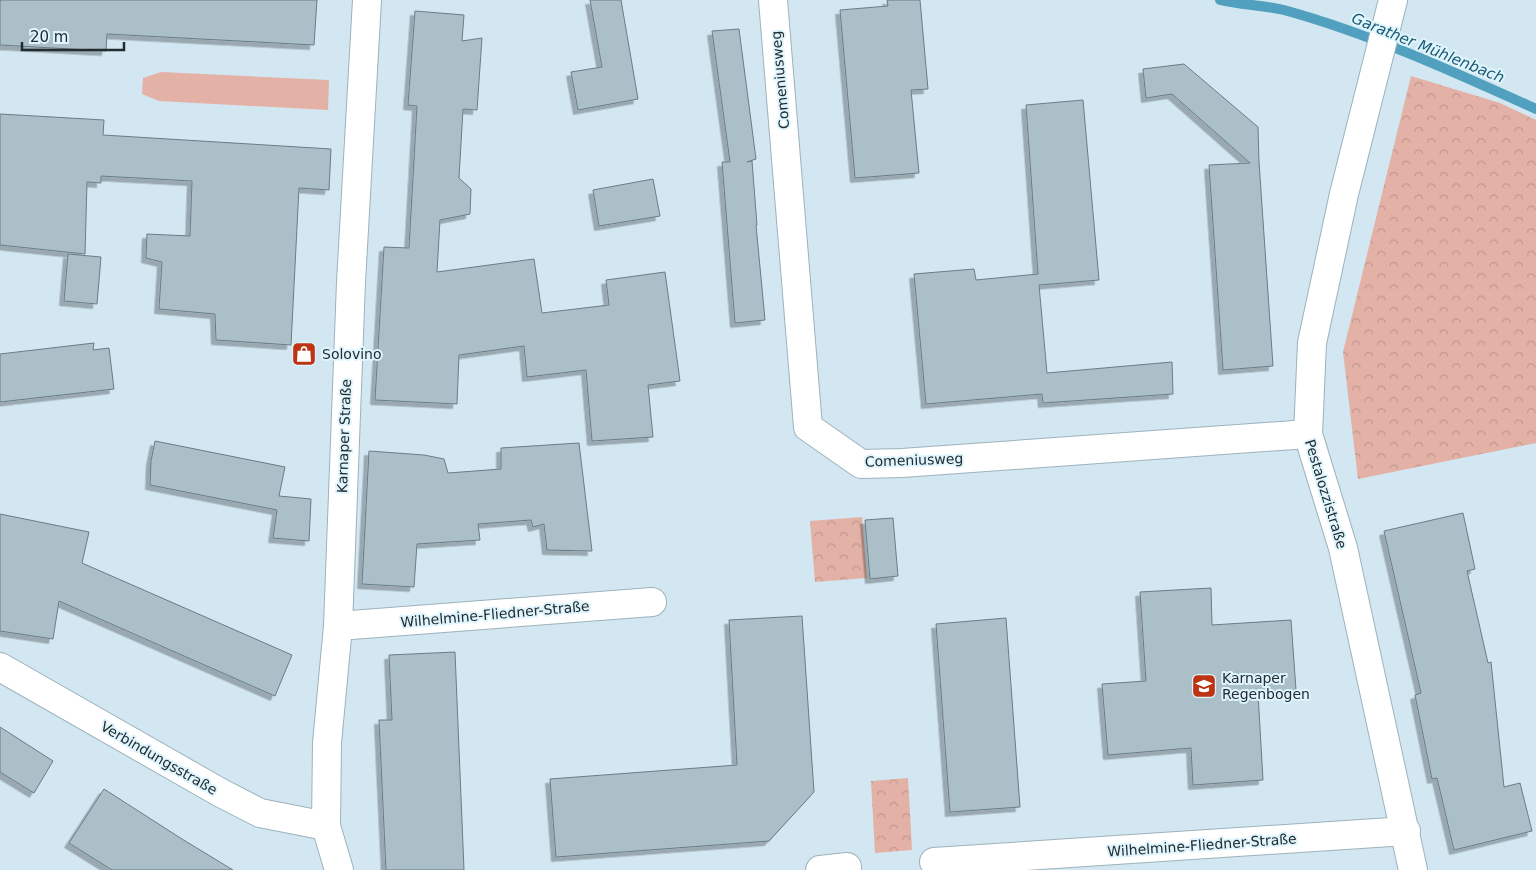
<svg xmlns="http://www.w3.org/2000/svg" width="1536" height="870" font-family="'DejaVu Sans',sans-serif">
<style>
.grass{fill:#e3b1a5}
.forest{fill:url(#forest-crowns)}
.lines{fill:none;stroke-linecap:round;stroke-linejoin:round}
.stream{stroke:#52a0bf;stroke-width:10}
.building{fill:#aabfc8;stroke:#697d86;filter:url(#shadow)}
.street-casing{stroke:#9db2bb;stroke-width:30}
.street{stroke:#fff;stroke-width:28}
.labels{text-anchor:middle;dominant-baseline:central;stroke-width:4;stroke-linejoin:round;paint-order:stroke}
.street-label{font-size:14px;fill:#232b2f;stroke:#dff5fe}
.poi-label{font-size:14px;fill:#232b2f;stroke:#dff5fe;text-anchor:start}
.water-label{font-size:15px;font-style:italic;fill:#1b5970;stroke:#dff5fe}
</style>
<defs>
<pattern id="forest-crowns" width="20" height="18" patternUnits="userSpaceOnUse" patternTransform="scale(1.25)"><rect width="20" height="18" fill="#e3b1a5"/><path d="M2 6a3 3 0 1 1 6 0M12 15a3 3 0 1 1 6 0" fill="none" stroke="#c2988e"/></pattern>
<filter id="shadow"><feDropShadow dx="-4.5" dy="4.5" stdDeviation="0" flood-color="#0004"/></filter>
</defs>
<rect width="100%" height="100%" fill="#d2e7f1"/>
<path class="grass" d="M161,72L329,80L328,110L159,101L142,94L143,78Z"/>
<g class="forest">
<path d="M1411,76L1500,103L1536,120V443L1358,479L1343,352Z"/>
<path d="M862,517L867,578L815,582L810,521Z"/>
<path d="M908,778L912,850L875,853L871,781Z"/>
</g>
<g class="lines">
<path class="stream" d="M1220,0C1240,5 1263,5 1284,10C1371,34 1454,72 1536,109"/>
</g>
<g class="building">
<path d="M0,0H317L314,45L107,34L106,51L0,45Z"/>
<path d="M590,0H621L638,99L578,110L571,72L602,67Z"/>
<path d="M887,0H920L928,89L911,90L919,173L855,178L840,10L888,6Z"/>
<path d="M415,11L464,15L462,41L482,38L477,110L463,109L459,178L471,189L470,214L440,220L437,272L534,259L542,313L609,305L606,280L665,272L680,381L648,385L653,437L592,441L586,370L527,377L524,346L459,355L457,404L375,400L384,247L409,248L417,106L408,105Z"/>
<path d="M739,29L756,159L747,162L752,161L757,225H756L765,320L735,323L722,162H730L712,31Z"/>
<path d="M1184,64L1258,127L1259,162L1273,366L1223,370L1209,165L1250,163L1172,94L1146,98L1143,69Z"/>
<path d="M1083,100L1099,280L1039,285L1047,373L1172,362L1173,394L1043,403L1042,394L926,404L914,274L974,269L976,280L1038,274L1026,105Z"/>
<path d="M0,114L104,120L103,135L331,149L329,190L299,188L291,345L216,340L215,314L159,309L162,262L146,258L147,234L190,236L192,181L101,176V183L87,182L85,254L0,245Z"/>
<path d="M653,179L660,216L599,226L593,190Z"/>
<path d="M68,254L101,257L97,304L64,301Z"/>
<path d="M94,343L93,350L109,348L114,389L0,402V354Z"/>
<path d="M155,441L285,467L279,496L311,499L309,541L273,538L277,510L150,485L151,461Z"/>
<path d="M579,443L592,551L547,550L544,524L533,527L531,520L478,524L480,540L417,544L414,587L362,584L369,451L424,455L444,459L448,473L501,469V448Z"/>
<path d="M1463,513L1475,569L1467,571L1488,663L1491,662L1504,787L1520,783L1532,831L1454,850L1437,778L1432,779L1415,695L1421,693L1384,531Z"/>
<path d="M0,514L89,532L82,563L292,655L275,696L59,601L53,639L0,631Z"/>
<path d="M893,518L898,576L870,579L865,520Z"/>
<path d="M1211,588L1212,625L1291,620L1296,690L1258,693L1263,780L1193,785L1191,748L1108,755L1102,684L1146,681L1140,592Z"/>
<path d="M802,616L814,792L769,841L556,857L550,779L737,765L729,620Z"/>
<path d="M1006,618L1020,807L950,812L936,624Z"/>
<path d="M455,652L464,870H386L379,720H392L389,655Z"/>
<path d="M0,727L53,761L34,793L0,772Z"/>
<path d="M104,789L182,839L233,870H112L69,843Z"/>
</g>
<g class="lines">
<defs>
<g id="street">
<path d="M773,0L808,427L861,464L902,463L1308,434"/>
<path d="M1393,0L1344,194L1312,343L1308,434L1343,548L1413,870"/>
<path d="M338,626L652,602"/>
<path d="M0,667L221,793L260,813L326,826"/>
<path d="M934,862L1406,831"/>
<path d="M339,870L326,826L327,743L338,626L351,282L367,0"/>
<path d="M820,870L847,867"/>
</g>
</defs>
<use href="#street" class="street-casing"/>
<use href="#street" class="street"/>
</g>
<defs>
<symbol id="shop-square" viewBox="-11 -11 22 22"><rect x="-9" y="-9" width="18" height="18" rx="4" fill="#bd3313" stroke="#dff5fe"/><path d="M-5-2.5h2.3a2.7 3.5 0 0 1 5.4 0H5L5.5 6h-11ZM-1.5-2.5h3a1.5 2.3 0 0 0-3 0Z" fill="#fff"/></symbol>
<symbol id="school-square" viewBox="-11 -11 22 22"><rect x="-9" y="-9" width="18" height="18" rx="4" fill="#bd3313" stroke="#dff5fe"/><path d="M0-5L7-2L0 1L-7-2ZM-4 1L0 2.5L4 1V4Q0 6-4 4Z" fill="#fff"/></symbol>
</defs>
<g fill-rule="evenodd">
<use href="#shop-square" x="290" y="340" width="28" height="28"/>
<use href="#school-square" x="1190" y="672" width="28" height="28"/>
</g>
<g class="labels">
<g class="street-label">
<text transform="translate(780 80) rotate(-95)">Comeniusweg</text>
<text transform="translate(344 436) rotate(-88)">Karnaper Straße</text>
<text transform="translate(914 460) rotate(-2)">Comeniusweg</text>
<text transform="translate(1326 494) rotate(73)">Pestalozzistraße</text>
<text transform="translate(495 614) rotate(-5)">Wilhelmine-Fliedner-Straße</text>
<text transform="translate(159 758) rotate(30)">Verbindungsstraße</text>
<text transform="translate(1202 845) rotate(-4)">Wilhelmine-Fliedner-Straße</text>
</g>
<g class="poi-label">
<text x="322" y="354">Solovino</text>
<text x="1222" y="678">Karnaper<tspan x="1222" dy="16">Regenbogen</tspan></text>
</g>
<g class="water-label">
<text transform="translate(1428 48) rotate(22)">Garather Mühlenbach</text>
</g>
</g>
<path d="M22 42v8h102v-8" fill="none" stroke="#232b2f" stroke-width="2.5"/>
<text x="30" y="42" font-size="15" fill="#232b2f" stroke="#dff5fe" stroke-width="4" paint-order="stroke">20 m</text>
</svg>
